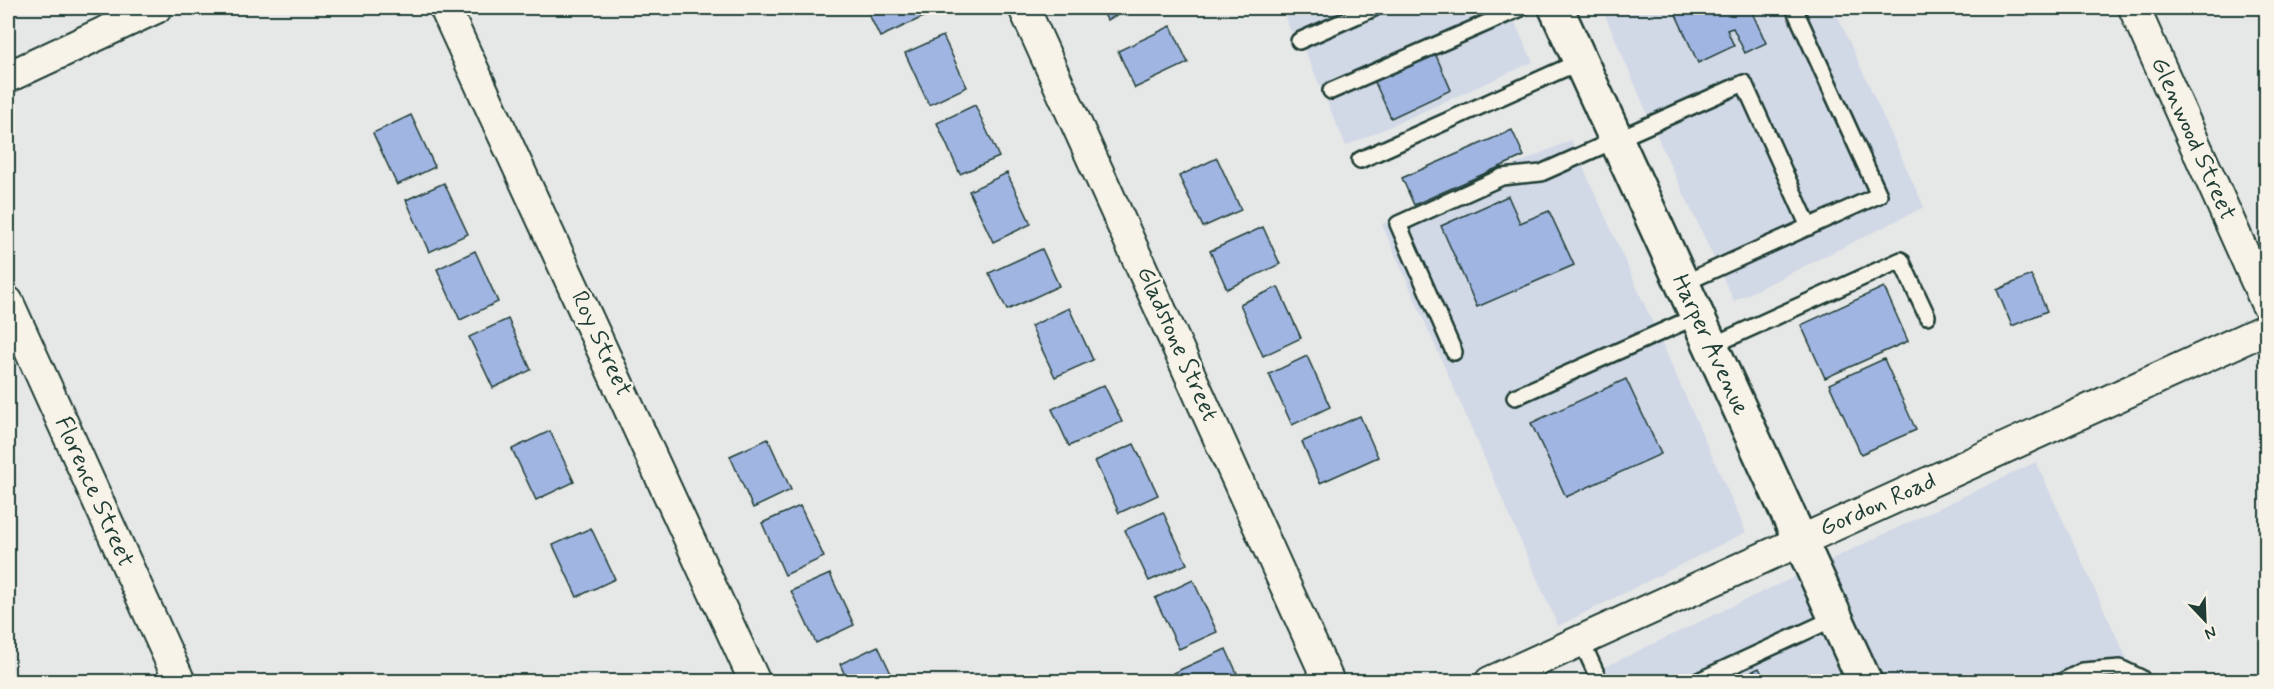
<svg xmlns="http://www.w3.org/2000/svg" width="2274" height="689" font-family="Mynerve,sans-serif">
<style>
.built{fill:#d1d8e6}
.building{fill:#a1b5e3;stroke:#1f3d34;stroke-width:1.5}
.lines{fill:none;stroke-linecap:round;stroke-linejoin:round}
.service-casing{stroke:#1f3d34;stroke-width:20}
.minor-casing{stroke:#1f3d34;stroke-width:34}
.secondary-casing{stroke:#1f3d34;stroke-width:38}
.service{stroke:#f7f3e8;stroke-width:15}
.minor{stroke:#f7f3e8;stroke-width:30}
.secondary{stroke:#f7f3e8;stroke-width:33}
.labels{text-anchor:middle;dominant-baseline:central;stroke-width:5;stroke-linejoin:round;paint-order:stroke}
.street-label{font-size:24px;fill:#1f3d34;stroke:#f7f3e8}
</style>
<rect width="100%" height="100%" fill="#e6e7e7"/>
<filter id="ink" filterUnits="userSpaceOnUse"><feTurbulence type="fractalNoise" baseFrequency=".0167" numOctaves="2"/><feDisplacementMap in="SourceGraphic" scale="12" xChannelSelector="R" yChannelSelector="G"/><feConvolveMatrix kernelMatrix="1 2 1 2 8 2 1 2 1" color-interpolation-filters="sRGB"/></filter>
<g filter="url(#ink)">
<g class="built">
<path d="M1281,8H1508L1533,62L1346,146L1304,49L1294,38Z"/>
<path d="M1602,8H1834L1924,207L1734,301L1661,145Z"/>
<path d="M1571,140L1746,532L1558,626L1382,224Z"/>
<path d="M2036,462L2137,681H1575Z"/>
</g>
<g class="building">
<path d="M866,8H930L932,13L880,37Z"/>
<path d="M1101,8H1133L1107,20Z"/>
<path d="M1673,8H1750L1766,43L1745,53L1733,28L1727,30L1734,46L1698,63Z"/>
<path d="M1171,26L1188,63L1135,88L1118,51Z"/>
<path d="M943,36L967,87L929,105L905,53Z"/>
<path d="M1434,51L1451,90L1391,118L1373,78Z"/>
<path d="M975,105L999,157L960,174L937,123Z"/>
<path d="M411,115L435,167L397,185L373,133Z"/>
<path d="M1512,130L1524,156L1414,205L1402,178Z"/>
<path d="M1217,158L1241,210L1203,227L1179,176Z"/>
<path d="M1007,173L1031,224L993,242L969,191Z"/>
<path d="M444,183L468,234L429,252L406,200Z"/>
<path d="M1508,196L1520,223L1549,211L1574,265L1477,307L1441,226Z"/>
<path d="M1263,227L1280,264L1227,289L1210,251Z"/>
<path d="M1042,249L1059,286L1007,310L989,273Z"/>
<path d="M475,251L498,302L460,320L437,269Z"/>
<path d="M2031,275L2047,311L2012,326L1997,290Z"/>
<path d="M1278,287L1301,338L1263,356L1240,304Z"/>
<path d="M1884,287L1908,341L1825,378L1801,325Z"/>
<path d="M1069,308L1093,360L1055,377L1031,326Z"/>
<path d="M508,319L531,370L493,388L469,337Z"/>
<path d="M1307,356L1330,407L1292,425L1269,374Z"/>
<path d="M1884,359L1916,430L1861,454L1829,384Z"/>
<path d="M1626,379L1661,454L1566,497L1531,423Z"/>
<path d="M1104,385L1122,422L1069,446L1052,409Z"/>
<path d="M1360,416L1378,457L1320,483L1302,442Z"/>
<path d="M550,431L574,482L536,500L512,449Z"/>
<path d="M768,439L791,490L753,508L730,456Z"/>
<path d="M1134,444L1158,495L1119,513L1095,461Z"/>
<path d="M800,506L824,557L785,575L762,523Z"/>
<path d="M1163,512L1187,564L1149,581L1125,530Z"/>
<path d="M591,528L615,579L577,597L553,545Z"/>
<path d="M830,574L854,625L816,643L791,591Z"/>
<path d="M1193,580L1217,632L1179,649L1155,598Z"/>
<path d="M878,646L895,682H848L840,664Z"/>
<path d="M1226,649L1241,682H1177L1173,673Z"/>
<path d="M1759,668L1766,682H1730Z"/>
</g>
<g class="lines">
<defs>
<g id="service">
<path d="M1299,41L1374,8"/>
<path d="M1331,91L1521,8"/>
<path d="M1360,160L1581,61"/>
<path d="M1682,284L1879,195L1794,8"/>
<path d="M1711,346L1901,260L1927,316"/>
<path d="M1454,352L1398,224L1502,177L1541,173L1744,83L1809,227"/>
<path d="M1515,397L1697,316"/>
<path d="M1581,640L1600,682"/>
<path d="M1696,682L1835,618"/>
<path d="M2061,682L2083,671L2120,668L2141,678L2143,682"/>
</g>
<g id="minor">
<path d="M445,8L755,682"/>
<path d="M1024,8L1329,682"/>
<path d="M2134,8L2266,303"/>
<path d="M8,77L156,8"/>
<path d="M8,302L180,682"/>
<path d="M1490,682L2266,329"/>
</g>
<path id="secondary" d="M1556,8L1865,682"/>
</defs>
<use href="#service" class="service-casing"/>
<use href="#minor" class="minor-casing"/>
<use href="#secondary" class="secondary-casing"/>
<use href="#service" class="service"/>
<use href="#minor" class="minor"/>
<use href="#secondary" class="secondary"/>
</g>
</g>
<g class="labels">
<g class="street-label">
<text transform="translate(2193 139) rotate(66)">Glenwood Street</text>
<text transform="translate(601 344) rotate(65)">Roy Street</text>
<text transform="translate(1177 344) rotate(66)">Gladstone Street</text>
<text transform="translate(1710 345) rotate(65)">Harper Avenue</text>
<text transform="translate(94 492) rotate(66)">Florence Street</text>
<text transform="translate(1878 505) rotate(-24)">Gordon Road</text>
</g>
</g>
<rect width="2274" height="689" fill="none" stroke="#f7f3e8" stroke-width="30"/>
<rect x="15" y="15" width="2244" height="659" fill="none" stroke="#1f3d34" stroke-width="2" filter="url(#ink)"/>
<g transform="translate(2205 620) rotate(157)" stroke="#f7f3e8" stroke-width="4.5" paint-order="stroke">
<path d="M0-4.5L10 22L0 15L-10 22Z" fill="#1f3d34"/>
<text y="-9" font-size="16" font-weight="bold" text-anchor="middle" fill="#1f3d34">N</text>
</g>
</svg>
